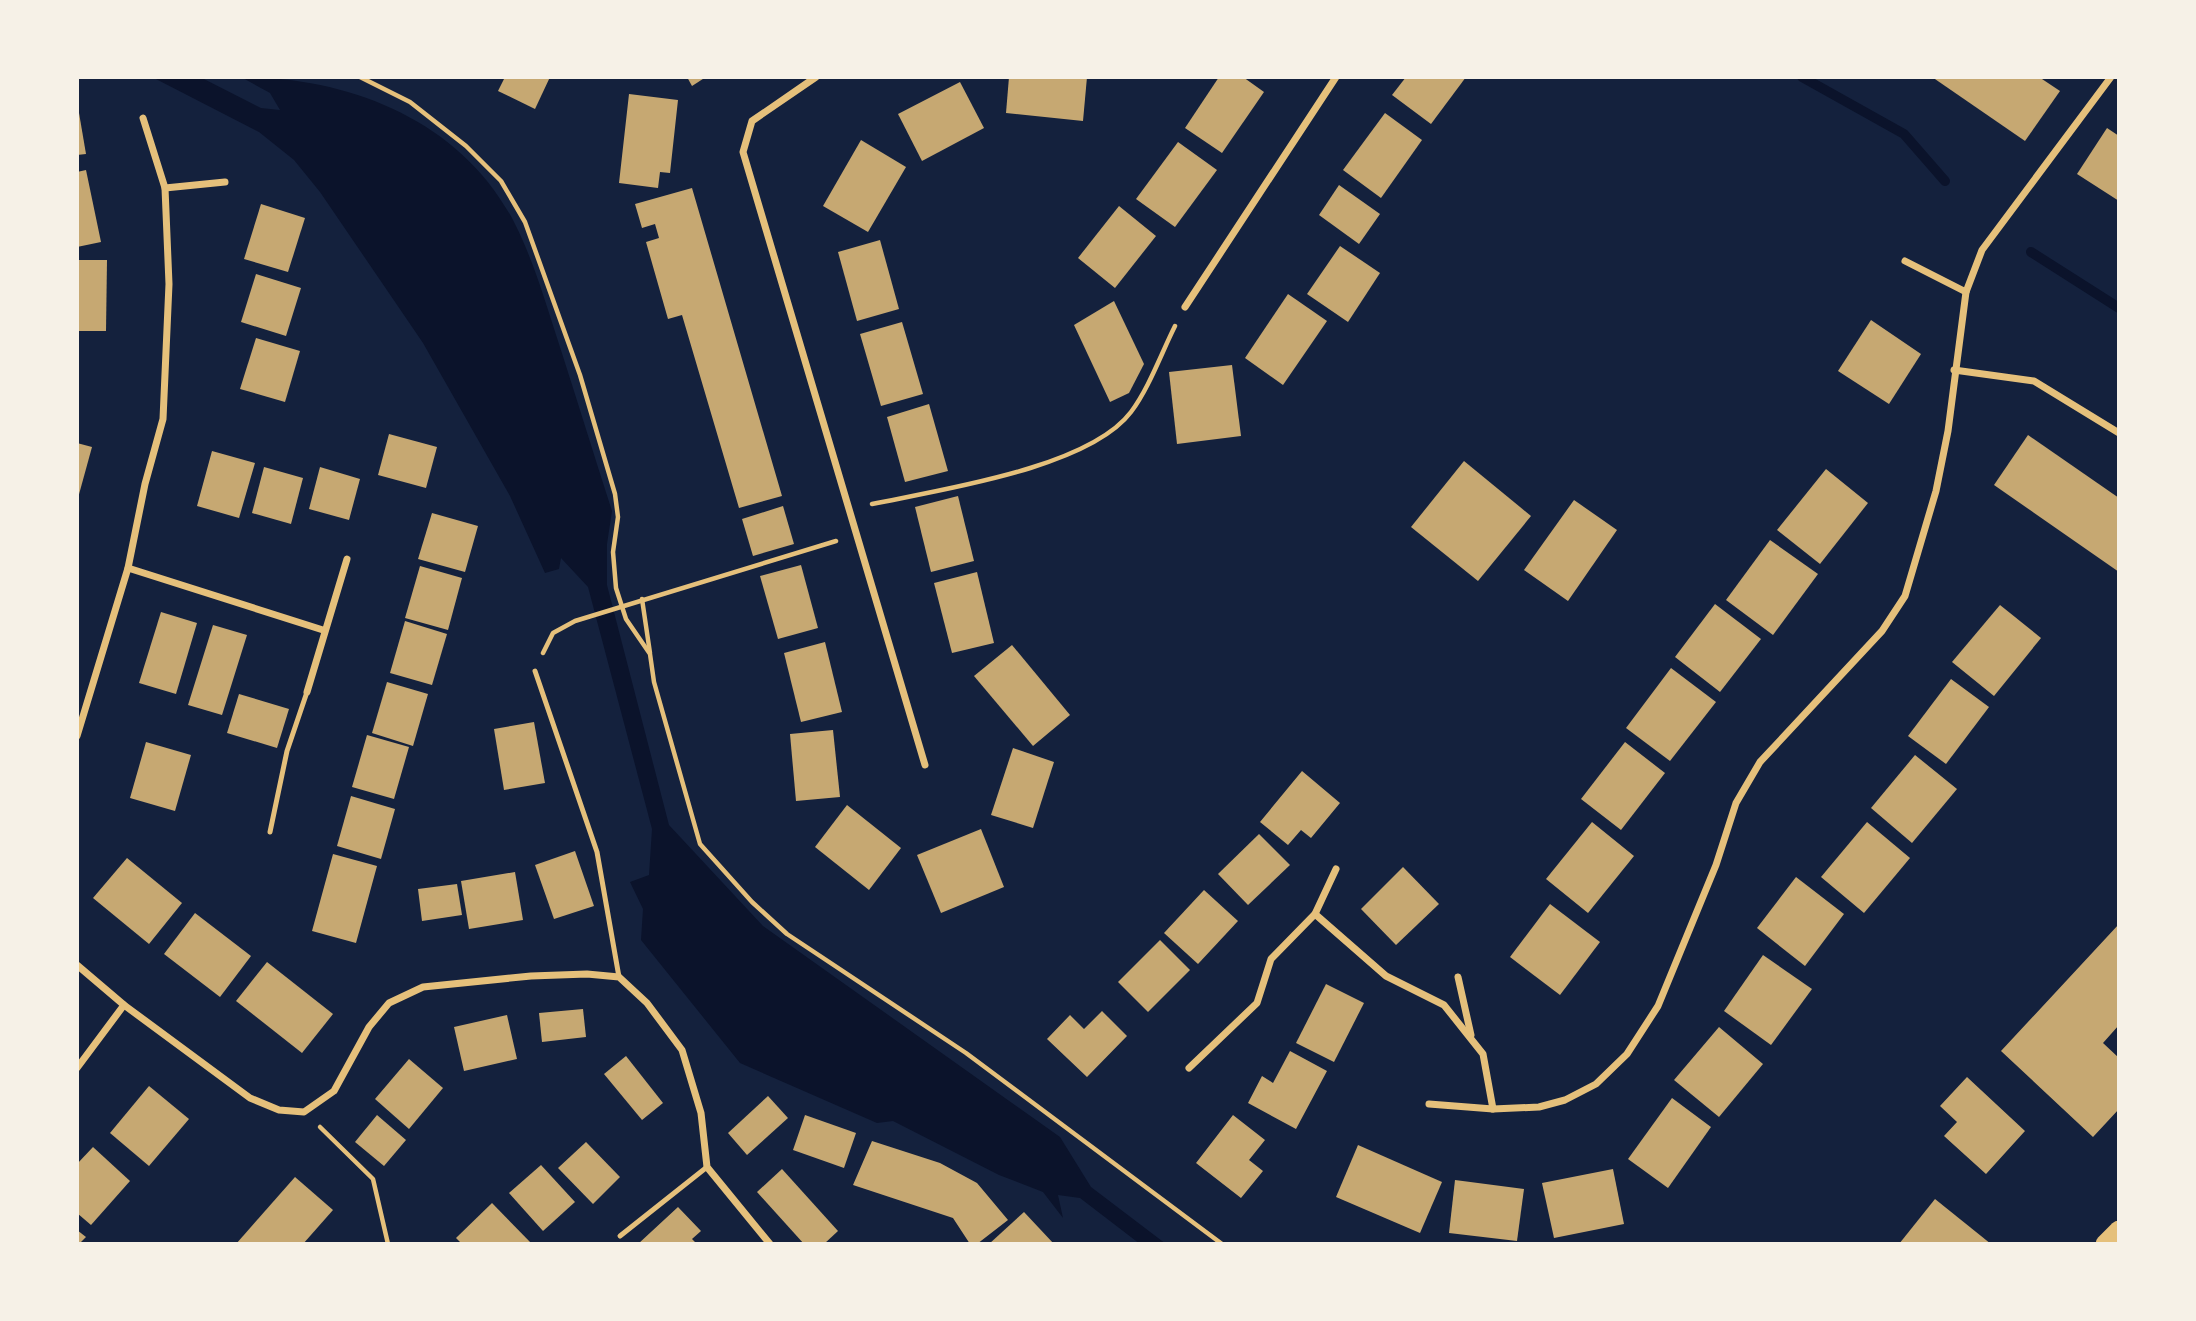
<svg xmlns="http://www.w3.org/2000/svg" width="2196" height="1321" font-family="Manrope,sans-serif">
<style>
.water{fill:#0b132b}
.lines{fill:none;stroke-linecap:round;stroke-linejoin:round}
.stream{stroke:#0b132b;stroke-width:10}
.building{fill:#c6a872}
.path{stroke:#e5c07b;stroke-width:4.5}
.service{stroke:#e5c07b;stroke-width:5}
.minor{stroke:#e5c07b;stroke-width:7}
.trunk{stroke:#e5c07b;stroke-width:19}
</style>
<rect width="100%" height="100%" fill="#14213d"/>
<path class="water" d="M152,77H200L261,108L280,110L270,93L241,77C350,77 463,121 515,224C534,262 546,304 559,344C577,400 594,455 612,511L607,544V585L669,825L763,926L1060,1137L1091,1187L1166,1244H1140L1080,1198L1058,1195L1063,1218L1043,1192L999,1175L893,1121L877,1123L740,1063L641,940L643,909L630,882L649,875L652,829L588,587L561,558L559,569L545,573L510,496L423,343L320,192L294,160L259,132Z"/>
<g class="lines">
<g class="stream">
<path d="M1802,77L1904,134L1945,181"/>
<path d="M2031,252L2119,308"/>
</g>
</g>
<g class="building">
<path d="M505,77H550L535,109L498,91Z"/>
<path d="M687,77H706L692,86Z"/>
<path d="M1009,77H1087L1083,121L1006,113Z"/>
<path d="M1219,77H1243L1264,92L1222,153L1185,128Z"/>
<path d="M1406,77H1466L1431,124L1392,95Z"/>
<path d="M1932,77H2039L2060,91L2025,141Z"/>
<path d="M960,82L984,128L922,161L898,114Z"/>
<path d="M629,94L678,100L670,173L660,172L658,188L619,183Z"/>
<path d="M78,107L86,154L77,155V108Z"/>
<path d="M1385,113L1422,140L1381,198L1343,170Z"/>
<path d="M2107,128L2119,136V201L2077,174Z"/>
<path d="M861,140L906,167L868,232L823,206Z"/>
<path d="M1178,142L1217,170L1175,227L1136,199Z"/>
<path d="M86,170L101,242L77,247V172Z"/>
<path d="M1339,185L1380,214L1359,244L1319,215Z"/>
<path d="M692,188L782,496L739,508L682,315L668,319L646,242L659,238L655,224L642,228L635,204Z"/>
<path d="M261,204L305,218L288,272L244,259Z"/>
<path d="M1119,206L1156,236L1115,288L1078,258Z"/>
<path d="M880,240L899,309L857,321L838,252Z"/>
<path d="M1340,246L1380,273L1348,322L1307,294Z"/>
<path d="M77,260H107L106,331H77Z"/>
<path d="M256,274L301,288L286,336L241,322Z"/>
<path d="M1288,294L1327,321L1283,385L1245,358Z"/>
<path d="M1114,301L1144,364L1129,393L1110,402L1074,325Z"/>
<path d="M1871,320L1921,354L1889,404L1838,371Z"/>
<path d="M902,322L923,394L881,406L860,334Z"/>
<path d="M256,338L300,351L285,402L240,389Z"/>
<path d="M1232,365L1241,436L1177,444L1169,372Z"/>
<path d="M929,404L948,471L905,482L887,417Z"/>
<path d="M389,434L437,447L426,488L378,475Z"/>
<path d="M2028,435L2119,498V572L1994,485Z"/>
<path d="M77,443L92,447L78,498H77Z"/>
<path d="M212,451L255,463L239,518L197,506Z"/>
<path d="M1464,461L1531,516L1478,581L1411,527Z"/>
<path d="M264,467L303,478L291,524L252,513Z"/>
<path d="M320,467L360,479L349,520L309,509Z"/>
<path d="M1826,469L1868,503L1820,564L1777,530Z"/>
<path d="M958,496L974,561L931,572L915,507Z"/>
<path d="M1574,500L1617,530L1568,601L1524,570Z"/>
<path d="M783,506L794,544L753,556L742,519Z"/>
<path d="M432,513L478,526L465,572L418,559Z"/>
<path d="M1770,540L1818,574L1773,635L1726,600Z"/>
<path d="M801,565L818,628L778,639L760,576Z"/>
<path d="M420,566L462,578L448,630L405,618Z"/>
<path d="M977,572L994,643L952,653L934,583Z"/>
<path d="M1715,604L1761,639L1720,692L1675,657Z"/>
<path d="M2000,605L2041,638L1994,696L1952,662Z"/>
<path d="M161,612L197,623L176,694L139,683Z"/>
<path d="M405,621L447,634L432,685L390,673Z"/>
<path d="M213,625L247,635L222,715L188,705Z"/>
<path d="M825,642L842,712L801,722L784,653Z"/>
<path d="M1012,645L1070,715L1033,746L974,676Z"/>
<path d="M1671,668L1716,702L1670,761L1626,728Z"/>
<path d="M1951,679L1989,707L1946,764L1908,736Z"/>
<path d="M387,682L428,694L413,746L372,733Z"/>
<path d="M239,694L289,709L277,748L227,733Z"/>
<path d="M534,722L545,783L504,790L494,729Z"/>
<path d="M833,730L840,797L796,801L790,734Z"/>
<path d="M367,735L409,747L394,799L352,787Z"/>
<path d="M146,742L191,755L175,811L130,798Z"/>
<path d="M1625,742L1665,773L1621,830L1581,799Z"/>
<path d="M1013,748L1054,762L1033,828L991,815Z"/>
<path d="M1915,755L1957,789L1912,843L1871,808Z"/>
<path d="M1302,771L1340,803L1311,838L1301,830L1288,845L1260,822Z"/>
<path d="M351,796L395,809L381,859L337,846Z"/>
<path d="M847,805L901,848L869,890L815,847Z"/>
<path d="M1592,822L1634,856L1588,913L1546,879Z"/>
<path d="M1867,822L1910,858L1864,913L1821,877Z"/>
<path d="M981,829L1004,887L941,913L917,855Z"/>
<path d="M1259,834L1290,865L1248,905L1218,874Z"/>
<path d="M575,851L594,906L554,919L535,865Z"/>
<path d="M333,854L377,866L356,943L312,931Z"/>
<path d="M127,858L182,903L149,944L93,898Z"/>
<path d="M1403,867L1439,904L1396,945L1361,909Z"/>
<path d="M515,872L523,920L469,929L461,881Z"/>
<path d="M1796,877L1844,914L1805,966L1757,928Z"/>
<path d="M457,884L462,915L422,921L418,889Z"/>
<path d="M1204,890L1238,921L1198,964L1164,933Z"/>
<path d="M1550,904L1600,942L1560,995L1510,957Z"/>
<path d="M195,913L251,956L220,997L164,954Z"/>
<path d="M2119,924V1025L2103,1043L2119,1058V1109L2093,1137L2001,1051Z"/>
<path d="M1160,940L1190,970L1148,1012L1118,982Z"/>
<path d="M1763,955L1812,989L1771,1045L1724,1011Z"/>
<path d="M267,962L333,1014L302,1053L236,1001Z"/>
<path d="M1326,984L1364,1003L1334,1062L1296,1043Z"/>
<path d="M583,1009L586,1037L542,1042L539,1013Z"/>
<path d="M1102,1011L1127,1036L1087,1077L1047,1039L1070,1015L1084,1029Z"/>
<path d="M507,1015L517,1059L464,1071L454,1027Z"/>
<path d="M1719,1027L1763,1064L1719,1117L1674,1080Z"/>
<path d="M1290,1051L1327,1071L1296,1129L1248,1103L1262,1076L1273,1083Z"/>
<path d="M626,1056L663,1103L642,1120L604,1074Z"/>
<path d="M409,1059L443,1088L409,1129L375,1099Z"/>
<path d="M1967,1077L2025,1131L1986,1174L1944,1136L1957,1122L1940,1106Z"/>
<path d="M149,1086L189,1119L149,1166L110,1133Z"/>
<path d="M768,1096L788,1118L747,1155L728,1133Z"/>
<path d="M1672,1098L1711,1127L1668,1188L1628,1159Z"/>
<path d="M377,1115L406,1140L384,1166L355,1142Z"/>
<path d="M805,1115L856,1133L844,1168L793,1150Z"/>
<path d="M1233,1115L1265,1140L1249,1160L1263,1171L1241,1198L1196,1163Z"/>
<path d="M872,1141L940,1163L977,1183L1008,1220L977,1244H970L953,1218L853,1185Z"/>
<path d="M586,1142L620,1177L593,1204L558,1168Z"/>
<path d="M1358,1145L1442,1182L1420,1233L1336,1197Z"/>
<path d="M93,1147L130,1181L91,1225L77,1213V1164Z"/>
<path d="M541,1165L575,1202L543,1231L509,1193Z"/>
<path d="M782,1169L838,1231L824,1244H804L757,1192Z"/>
<path d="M1613,1169L1624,1224L1554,1238L1542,1183Z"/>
<path d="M295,1177L333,1210L303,1244H236Z"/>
<path d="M1455,1180L1524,1189L1517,1241L1449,1233Z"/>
<path d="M1935,1199L1991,1244H1899Z"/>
<path d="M492,1203L532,1244H462L456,1238Z"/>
<path d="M678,1207L701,1231L692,1239L697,1244H638Z"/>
<path d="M1024,1212L1054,1244H989Z"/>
<path d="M77,1230L86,1237L79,1244H77Z"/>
</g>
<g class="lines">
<g class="path">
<path d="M360,77L410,102L466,146L501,181L525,222L580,375L615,494L618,517L613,552L616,588L626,619L650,654L654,682L700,844L752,902L787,934L966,1053L1222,1244"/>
<path d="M872,504C939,490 1089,468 1131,412C1149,388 1161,354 1175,326"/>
<path d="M642,599L650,653"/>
<path d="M543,653L553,633L575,621L836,541"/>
<path d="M320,1127L373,1179L388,1244"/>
</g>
<g class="service">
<path d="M535,671L597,852L619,977"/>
<path d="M270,832L287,751L307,692"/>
<path d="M620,1236L707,1167"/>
</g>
<g class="minor">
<path d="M816,77L752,121L743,152L925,765"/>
<path d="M165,188L225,182"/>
<path d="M1905,261L1966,292"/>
<path d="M1185,307L1336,77"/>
<path d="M1954,370L2034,381L2119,433"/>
<path d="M128,568L323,630"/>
<path d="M307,692L347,559"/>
<path d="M77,736L128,568L145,484L163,419L169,284L165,188L143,118"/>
<path d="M1315,914L1386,976L1444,1005L1483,1054L1493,1109"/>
<path d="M77,965L124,1005L250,1098L279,1110L304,1112L334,1091L369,1027L389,1003L423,987L531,976L587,974L619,977L647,1003L682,1050L701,1113L707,1167L770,1244"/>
<path d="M1458,977L1471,1035"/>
<path d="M77,1068L124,1005"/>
<path d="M1189,1068L1257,1003L1271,959L1315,914L1336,869"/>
<path d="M1429,1104L1493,1109L1539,1107L1565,1100L1596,1084L1627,1054L1658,1006L1716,865L1736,803L1760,762L1882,631L1905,596L1936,491L1948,431L1966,292L1982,250L2111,77"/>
</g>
<path class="trunk" d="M2105,1244L2119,1230"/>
</g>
<rect width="2196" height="1321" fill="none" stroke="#f6f1e7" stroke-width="158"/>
</svg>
